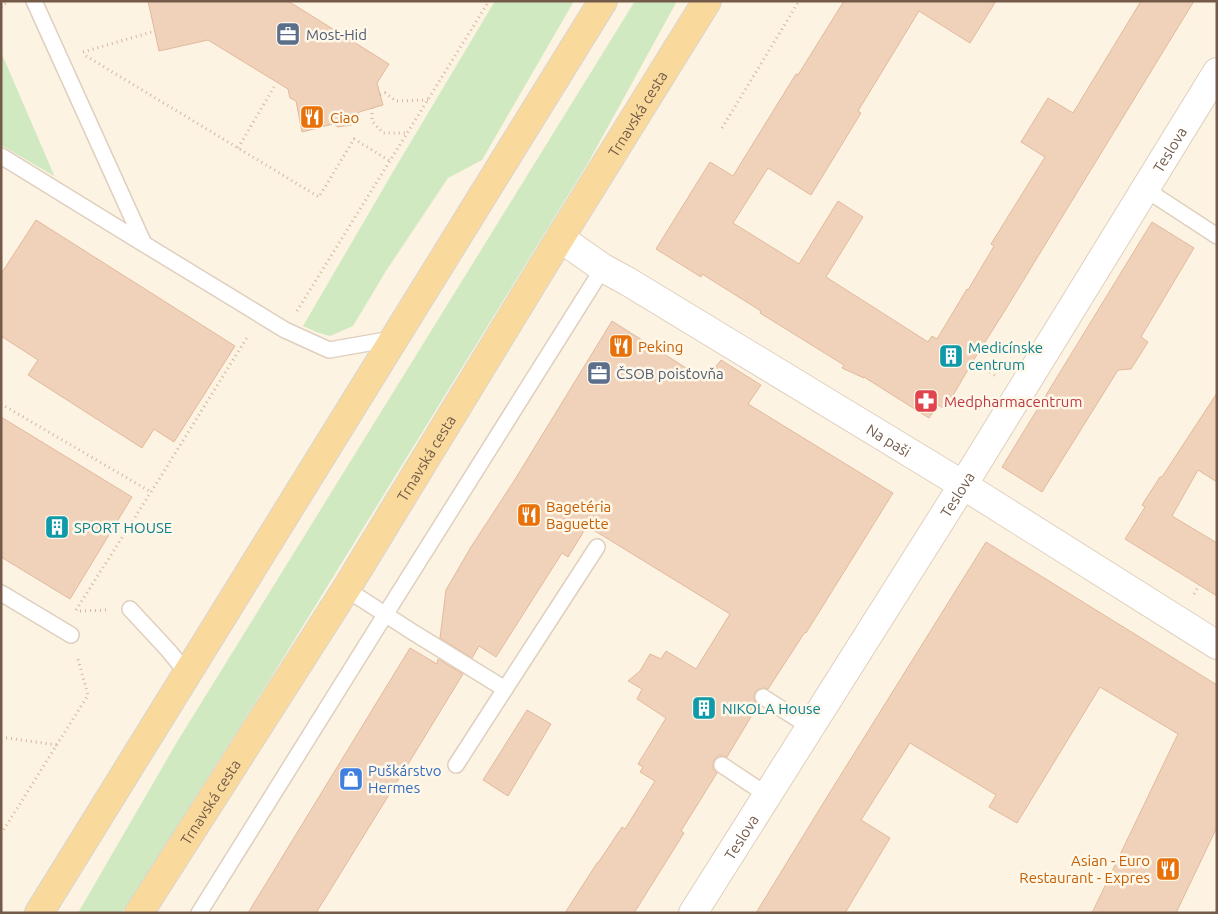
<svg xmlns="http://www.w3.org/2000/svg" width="1218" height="914" font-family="Ubuntu,sans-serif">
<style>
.green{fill:#d0e9c1}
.building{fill:#f0d2bb;stroke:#e3b99b}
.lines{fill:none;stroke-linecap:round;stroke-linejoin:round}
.service-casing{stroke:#e0cfbe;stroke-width:18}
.minor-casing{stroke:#e0cfbe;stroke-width:30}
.primary-casing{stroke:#dbd4d0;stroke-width:30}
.path{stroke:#d5b69e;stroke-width:3;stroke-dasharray:1 4;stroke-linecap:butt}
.service{stroke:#fff;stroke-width:15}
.minor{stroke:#fff;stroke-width:28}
.primary{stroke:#f9da9c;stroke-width:28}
.labels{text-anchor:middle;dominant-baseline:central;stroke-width:5;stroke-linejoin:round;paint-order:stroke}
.service-label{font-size:15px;fill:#4e5e75;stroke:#fff7e8;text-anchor:start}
.street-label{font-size:15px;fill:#735a49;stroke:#fff7e8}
.food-label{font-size:15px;fill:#c56008;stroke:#fff7e8;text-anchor:start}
.culture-label{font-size:15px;fill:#0d838f;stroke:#fff7e8;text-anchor:start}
.health-label{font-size:15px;fill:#be3a42;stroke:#fff7e8;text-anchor:start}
.shop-label{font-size:15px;fill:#366cbe;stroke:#fff7e8;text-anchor:start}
</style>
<rect width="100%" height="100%" fill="#fcf3e2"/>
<g class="green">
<path d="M495,1H574L482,160L448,178L386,271L353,326L330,336L316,332L303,326L397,165Z"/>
<path d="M635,1H677L588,163L269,681L122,913H78L177,742Z"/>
<path d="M1,52L54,175V176L1,145Z"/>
</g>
<g class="building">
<path d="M148,1H288L389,64L377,83L383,105L359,112L351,125L338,127L333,124L302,132L296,101L290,98L288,89L208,40L159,51Z"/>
<path d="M844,1H996L970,43L919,11L858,111L861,113L811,195L768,168L733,223L799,264L838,201L863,217L826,277L928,342L932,336L937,339L967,289L968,290L994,246L991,244L1045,157L1021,142L1048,98L1073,113L1141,1H1194L1004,312L973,361L945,409L938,405L929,418L864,377V378L842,368L844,365L831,357L760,313L761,311L702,274L701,277L656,249L710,162L733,176L796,74L798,75Z"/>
<path d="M36,220L235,346L174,442L154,429L142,448L28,375L38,360L1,336V274Z"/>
<path d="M1152,222L1194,248L1141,337L1148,342L1131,369L1118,370L1042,492L1002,467Z"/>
<path d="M612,321L705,380L721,360L761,385L748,404L893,493L806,633L805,632L768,689L764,688L759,689L755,692L754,697L755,701L758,705L727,757L722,756H718L714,760L713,764V769L717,773L681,831L684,833L634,913H565L597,863H598L622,827L625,829L655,781L640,772L643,767L638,764L666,718L637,699L642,689L628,681L640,671L650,654L661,659L666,651L696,669L730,614L587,526L568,557L562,553L496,657L479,646L472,658L440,638L446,590L471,547L514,481Z"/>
<path d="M1217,393V482L1198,470L1172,516L1217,543V596L1125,539L1145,507L1142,505L1160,477H1162Z"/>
<path d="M1,417L132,497L70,599L1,557Z"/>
<path d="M986,542L1217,685V827L1176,913H1092L1178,734L1100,687L1017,823L989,807L996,795L910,743L861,820L890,838L845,913H756L827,797Z"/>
<path d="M410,648L437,664L438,659L463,674L416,751L316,913H248Z"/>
<path d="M527,710L551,724L508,796L483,780Z"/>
</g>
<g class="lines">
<defs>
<g id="service">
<path d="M34,1L144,244"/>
<path d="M1,156L144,244L285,330L329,350L392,339"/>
<path d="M1145,189L1217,236"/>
<path d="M346,589L411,631L505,689L597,547"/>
<path d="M1,593L71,635"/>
<path d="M130,609L168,650L187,673"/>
<path d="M763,697L810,727"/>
<path d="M456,765L505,689"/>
<path d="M722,765L767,795"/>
<path d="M199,913L385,615L603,268"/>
</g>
<g id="minor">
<path id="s1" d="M560,238L603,268L627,281L963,485L1217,645"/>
<path id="s2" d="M693,913L973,469L1217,72"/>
</g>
<g id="primary">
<path d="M39,913L603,1"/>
<path id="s3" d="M139,913L346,589L560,238L707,1"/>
</g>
</defs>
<use href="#service" class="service-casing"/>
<use href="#minor" class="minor-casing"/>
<use href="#primary" class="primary-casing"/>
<g class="path">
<path d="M1,7L8,1"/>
<path d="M83,52L155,31"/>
<path d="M86,56L319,197L354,139L390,161"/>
<path d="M380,95L385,93L396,101L428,100"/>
<path d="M372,108V121L383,133H407"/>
<path d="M722,128L799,1"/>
<path d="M238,148L274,87"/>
<path d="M297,311L489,1"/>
<path d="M973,361L996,376"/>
<path d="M1,404L151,492"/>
<path d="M1194,594L1199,585"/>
<path d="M76,610L151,492L248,336"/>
<path d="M80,611L106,610"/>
<path d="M1,738H7L57,745"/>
<path d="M1,834L88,695L77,656"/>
</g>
<use href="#service" class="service"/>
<use href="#minor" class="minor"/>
<use href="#primary" class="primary"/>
</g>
<defs>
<symbol id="office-square" viewBox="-11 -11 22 22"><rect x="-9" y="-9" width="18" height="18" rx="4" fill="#5c6f8a" stroke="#fff7e8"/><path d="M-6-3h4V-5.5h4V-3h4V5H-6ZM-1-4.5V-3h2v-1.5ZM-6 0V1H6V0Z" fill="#fff"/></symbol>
<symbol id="restaurant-square" viewBox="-11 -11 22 22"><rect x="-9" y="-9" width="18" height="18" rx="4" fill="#e8710a" stroke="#fff7e8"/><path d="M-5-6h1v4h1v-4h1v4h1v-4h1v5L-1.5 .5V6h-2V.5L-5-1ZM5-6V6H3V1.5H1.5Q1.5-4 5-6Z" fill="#fff"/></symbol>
<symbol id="building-square" viewBox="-11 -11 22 22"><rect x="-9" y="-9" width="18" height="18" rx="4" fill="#0f9aa8" stroke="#fff7e8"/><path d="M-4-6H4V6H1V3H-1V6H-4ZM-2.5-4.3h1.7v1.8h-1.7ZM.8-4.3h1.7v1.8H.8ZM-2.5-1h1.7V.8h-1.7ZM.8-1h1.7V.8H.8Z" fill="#fff"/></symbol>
<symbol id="pharmacy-square" viewBox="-11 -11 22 22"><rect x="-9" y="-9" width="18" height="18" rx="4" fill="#e0444e" stroke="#fff7e8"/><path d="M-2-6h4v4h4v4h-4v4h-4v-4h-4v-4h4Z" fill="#fff"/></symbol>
<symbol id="shop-square" viewBox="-11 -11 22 22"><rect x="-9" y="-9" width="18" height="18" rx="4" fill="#3f7fe0" stroke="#fff7e8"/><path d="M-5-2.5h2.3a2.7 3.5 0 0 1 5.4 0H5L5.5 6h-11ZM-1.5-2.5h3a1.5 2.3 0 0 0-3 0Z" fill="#fff"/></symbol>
</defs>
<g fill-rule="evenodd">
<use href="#office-square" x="274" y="20" width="28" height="28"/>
<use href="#restaurant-square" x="298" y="103" width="28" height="28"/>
<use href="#restaurant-square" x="607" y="332" width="28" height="28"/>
<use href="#building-square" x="937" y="342" width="28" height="28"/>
<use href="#office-square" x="585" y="359" width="28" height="28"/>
<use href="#pharmacy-square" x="912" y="387" width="28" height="28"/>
<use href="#restaurant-square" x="515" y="501" width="28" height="28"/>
<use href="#building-square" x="43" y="513" width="28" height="28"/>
<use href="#building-square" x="690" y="694" width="28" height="28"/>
<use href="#shop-square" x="337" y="765" width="28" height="28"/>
<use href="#restaurant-square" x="1154" y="855" width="28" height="28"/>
</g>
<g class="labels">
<g class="service-label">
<text x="306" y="34">Most-Hid</text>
<text x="616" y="373">ČSOB poisťovňa</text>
</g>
<g class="street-label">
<text stroke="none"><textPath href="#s3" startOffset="942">Trnavská cesta</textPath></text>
<text stroke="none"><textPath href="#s2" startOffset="900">Teslova</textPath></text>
<text stroke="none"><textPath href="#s1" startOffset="386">Na paši</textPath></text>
<text stroke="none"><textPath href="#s3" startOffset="538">Trnavská cesta</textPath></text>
<text stroke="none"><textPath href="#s2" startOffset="495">Teslova</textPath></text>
<text stroke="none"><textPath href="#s3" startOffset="132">Trnavská cesta</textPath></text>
<text stroke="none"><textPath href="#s2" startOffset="90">Teslova</textPath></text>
</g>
<g class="food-label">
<text x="330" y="117">Ciao</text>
<text x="638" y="346">Peking</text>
<text x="546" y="506">Bagetéria<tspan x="546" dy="17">Baguette</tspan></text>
<text x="1150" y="860" text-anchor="end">Asian - Euro<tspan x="1150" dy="17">Restaurant - Expres</tspan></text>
</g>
<g class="culture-label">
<text x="968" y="347">Medicínske<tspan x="968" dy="17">centrum</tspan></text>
<text x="74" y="527">SPORT HOUSE</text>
<text x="722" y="708">NIKOLA House</text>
</g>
<g class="health-label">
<text x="944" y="401">Medpharmacentrum</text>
</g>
<g class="shop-label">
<text x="368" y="770">Puškárstvo<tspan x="368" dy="17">Hermes</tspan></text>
</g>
</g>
<rect width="1218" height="914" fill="none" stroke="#735a49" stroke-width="5"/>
</svg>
